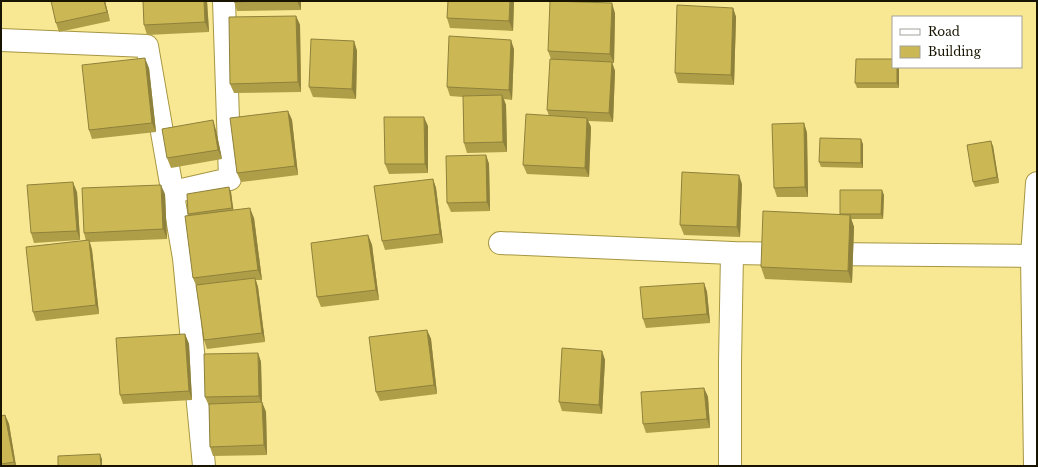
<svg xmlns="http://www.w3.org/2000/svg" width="1038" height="467" font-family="'Libre Baskerville',serif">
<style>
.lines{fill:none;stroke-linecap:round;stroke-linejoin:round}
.street-casing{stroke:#a69642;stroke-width:24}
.primary-casing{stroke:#a69642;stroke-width:24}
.street{stroke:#fff;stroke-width:22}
.primary{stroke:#fff;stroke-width:22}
.wall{fill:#af9e48}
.shaded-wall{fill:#8e813b}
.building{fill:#cbb854;stroke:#8e813b}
</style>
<rect width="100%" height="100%" fill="#f8e893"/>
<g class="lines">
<defs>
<g id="street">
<path d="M1,40L147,46L184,258L204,466"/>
<path d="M173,192L230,179L224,1"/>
<path d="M500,243L732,253L792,254"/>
<path d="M824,254L1032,256L1037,257"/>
<path d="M730,466V362L732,253"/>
</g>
<path id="primary" d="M1035,466L1032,256L1037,183"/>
</defs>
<use href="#street" class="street-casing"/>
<use href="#primary" class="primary-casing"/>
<use href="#street" class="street"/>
<use href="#primary" class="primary"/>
</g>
<g class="wall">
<path d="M51,1H105L110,21L59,32L56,23Z"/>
<path d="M143,1H207L209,32L147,35L144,25Z"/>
<path d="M234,1H301V10L237,11Z"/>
<path d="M448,1H514L513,31L450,28L447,18Z"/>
<path d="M733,8L736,17L734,85L678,83L675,73Z"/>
<path d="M615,13L614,63H612L615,71L613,122L588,121L591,127L589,177L527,174L523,165L549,116L547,110L551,59L548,51Z"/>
<path d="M296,16L300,25L301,92L234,93L230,84Z"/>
<path d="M354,41L357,51L356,99L313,97L309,87Z"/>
<path d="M514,49L512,100L504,99L506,105L507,152L467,153L464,143L463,97L450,96L447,87Z"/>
<path d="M893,59L899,88H857L855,83Z"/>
<path d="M149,68L156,132L92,139L89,130Z"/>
<path d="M288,111L292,120L298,175L241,182L237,173Z"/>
<path d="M804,123L807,133L808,197H777L774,188Z"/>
<path d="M428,126V173L389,174L385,164Z"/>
<path d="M216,130L222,159L171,168L167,158Z"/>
<path d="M863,144V168L821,167L819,162Z"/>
<path d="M993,146L999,183L975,187L973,182Z"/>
<path d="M486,155L489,164L490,211L451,212L447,203Z"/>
<path d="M433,179L436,188L443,243L385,250L382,241Z"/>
<path d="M742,184L740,237L684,235L680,225Z"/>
<path d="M77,192L80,240L34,243L31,233Z"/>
<path d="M231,192L233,211L254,218L262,280H256L258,287L265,342L207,349L204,340L197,288L193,278L189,216L188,214Z"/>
<path d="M165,194L167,239L90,242L92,250L99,314L36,321L33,312L86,241L84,233Z"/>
<path d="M884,195L883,219H851L854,227L852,283L765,279L761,267L840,215V214Z"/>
<path d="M368,235L372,245L379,300L321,307L317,297Z"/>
<path d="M704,283L707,292L710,323L646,328L643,319Z"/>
<path d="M427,330L431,339L437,394L380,401L376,392Z"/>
<path d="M185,334L189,344L192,400L123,404L120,395Z"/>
<path d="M602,351L605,360L602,414L562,411L559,402Z"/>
<path d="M258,353L261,362L262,402L266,412L267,455L213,456L210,447L209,406L205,397Z"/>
<path d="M704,388L708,397L710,428L646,433L643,424Z"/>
<path d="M5,415L9,424L16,466H1V416Z"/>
</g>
<g class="shaded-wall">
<path d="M104,1H105L110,21L107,12Z"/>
<path d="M204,1H207L209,32L205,22Z"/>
<path d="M297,1H301V10Z"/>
<path d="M510,1H514L513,31L509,21Z"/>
<path d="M612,3L615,13L614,63L610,54Z"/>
<path d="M733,8L736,17L734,85L731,75Z"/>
<path d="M296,16L300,25L301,92L298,82Z"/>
<path d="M511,40L514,49L512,100L509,90Z"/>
<path d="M354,41L357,51L356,99L352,89Z"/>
<path d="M145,58L149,68L156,132L152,123Z"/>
<path d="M612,62L615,71L613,122L609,113Z"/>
<path d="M897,67H899V88L897,83Z"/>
<path d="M502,95L506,105L507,152L503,142Z"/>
<path d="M288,111L292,120L298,175L295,166Z"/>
<path d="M424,117L428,126V173L425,164Z"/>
<path d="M587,118L591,127L589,177L585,168Z"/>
<path d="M213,120L216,130L222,159L218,150Z"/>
<path d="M804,123L807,133L808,197L805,187Z"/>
<path d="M861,139L863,144V168L861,163Z"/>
<path d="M991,141L993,146L999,183L997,177Z"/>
<path d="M486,155L489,164L490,211L487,202Z"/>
<path d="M739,175L742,184L740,237L737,227Z"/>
<path d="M433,179L436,188L443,243L440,234Z"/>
<path d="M73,182L77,192L80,240L77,231Z"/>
<path d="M161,185L165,194L167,239L163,229Z"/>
<path d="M229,187L231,192L234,214L232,208Z"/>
<path d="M882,190L884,195L883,219L881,214Z"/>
<path d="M250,208L254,218L262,280L258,270Z"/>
<path d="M850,215L854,227L852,283L848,271Z"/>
<path d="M368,235L372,245L379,300L376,290Z"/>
<path d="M89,240L92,250L99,314L96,305Z"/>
<path d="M255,278L258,287L265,342L262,333Z"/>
<path d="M704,283L707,292L710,323L707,314Z"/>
<path d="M427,330L431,339L437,394L434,385Z"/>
<path d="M185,334L189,344L192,400L189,391Z"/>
<path d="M602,351L605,360L602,414L599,405Z"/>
<path d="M258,353L261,362L262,405L259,396Z"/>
<path d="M704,388L708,397L710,428L707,419Z"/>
<path d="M262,402L266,412L267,455L264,445Z"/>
<path d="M5,415L9,424L16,466H15L14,462Z"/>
<path d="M100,454L102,459V466H101Z"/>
</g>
<g class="building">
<path d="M51,1H104L107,12L56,23Z"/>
<path d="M143,1H204L205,22L144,25Z"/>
<path d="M234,1H263L234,2Z"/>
<path d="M448,1H510L509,21L447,18Z"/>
<path d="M550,1L612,3L610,54L548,51Z"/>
<path d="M677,5L733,8L731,75L675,73Z"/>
<path d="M296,16L298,82L230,84L229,17Z"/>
<path d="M449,36L511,40L509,90L447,87Z"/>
<path d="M311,39L354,41L352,89L309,87Z"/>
<path d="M145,58L152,123L89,130L82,65Z"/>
<path d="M550,59L612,62L609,113L547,110Z"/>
<path d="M856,59H893V67H897V83H855Z"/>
<path d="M502,95L503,142L464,143L463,96Z"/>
<path d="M288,111L295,166L237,173L230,118Z"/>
<path d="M526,114L587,118L585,168L523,165Z"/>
<path d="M384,117H424L425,164H385Z"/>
<path d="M213,120L218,150L167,158L162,129Z"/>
<path d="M804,123L805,187L774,188L772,124Z"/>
<path d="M820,138L861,139V163L819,162Z"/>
<path d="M991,141L997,177L973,182L967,145Z"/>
<path d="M486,155L487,202L447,203L446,156Z"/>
<path d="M682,172L739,175L737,227L680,225Z"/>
<path d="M433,179L440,234L382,241L374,186Z"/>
<path d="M73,182L77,231L31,233L27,185Z"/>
<path d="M161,185L163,229L84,233L82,188Z"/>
<path d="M229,187L232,208L188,214L187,194Z"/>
<path d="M840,190H882L881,214H840Z"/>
<path d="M250,208L258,270L193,278L185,216Z"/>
<path d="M763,211L850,215L848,271L761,267Z"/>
<path d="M368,235L376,290L317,297L311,243Z"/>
<path d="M89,240L96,305L33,312L26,247Z"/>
<path d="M255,278L262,333L204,340L196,285Z"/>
<path d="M704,283L707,314L643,319L640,287Z"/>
<path d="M427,330L434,385L376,392L369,337Z"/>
<path d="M185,334L189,391L120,395L116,338Z"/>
<path d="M562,348L602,351L599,405L559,402Z"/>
<path d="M258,353L259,396L205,397L204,354Z"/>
<path d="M704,388L707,419L643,424L641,392Z"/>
<path d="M262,402L264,445L210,447L209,404Z"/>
<path d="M5,415L14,462L1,464V416Z"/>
<path d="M100,454L101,466H58V456Z"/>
</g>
<rect width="1038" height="467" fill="none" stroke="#191400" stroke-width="4"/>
<rect x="892" y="16" width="130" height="52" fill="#ffffff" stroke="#a3a199"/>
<rect x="900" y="29" width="20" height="6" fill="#ffffff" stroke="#a3a199"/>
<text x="928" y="36" font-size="12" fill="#191400">Road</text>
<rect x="900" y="46" width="20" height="12" fill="#cbb854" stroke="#a3a199"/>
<text x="928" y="56" font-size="12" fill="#191400">Building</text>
</svg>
